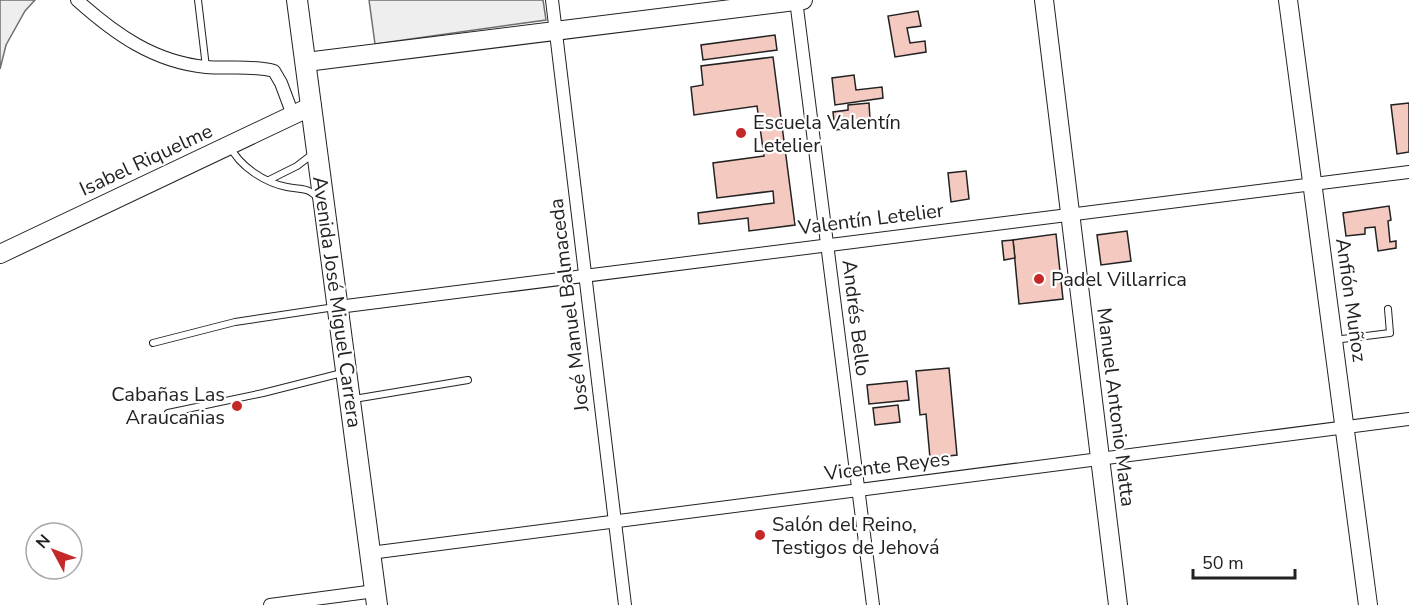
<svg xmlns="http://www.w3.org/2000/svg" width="1409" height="605" font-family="'Nunito Sans',sans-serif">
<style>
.green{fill:#eee;stroke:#6f6f6f;stroke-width:1.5}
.building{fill:#f3c9c0;stroke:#222;stroke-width:1.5}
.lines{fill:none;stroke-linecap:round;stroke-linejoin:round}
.lane-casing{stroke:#222;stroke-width:8}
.street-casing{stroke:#222;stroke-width:14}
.secondary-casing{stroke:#222;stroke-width:20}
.primary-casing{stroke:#222;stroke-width:22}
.lane{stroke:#fff;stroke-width:6}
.street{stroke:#fff;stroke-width:12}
.secondary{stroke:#fff;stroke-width:18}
.primary{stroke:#fff;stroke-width:20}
.poi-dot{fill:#c62828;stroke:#fff;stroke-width:2}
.labels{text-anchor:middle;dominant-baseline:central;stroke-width:4.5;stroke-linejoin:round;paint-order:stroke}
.poi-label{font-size:20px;fill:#222;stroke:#fff;text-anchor:start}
.street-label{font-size:20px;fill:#222;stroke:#fff}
</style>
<rect width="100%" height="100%" fill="#fff"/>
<g class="green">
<path d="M0,0H35L25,11L6,45L0,69Z"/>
<path d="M369,0H543L546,20L375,44Z"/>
</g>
<g class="building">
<path d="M918,11L921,26L907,28L910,43L925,41L926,52L895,57L888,16Z"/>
<path d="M775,35L777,50L703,60L701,45Z"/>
<path d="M773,57L795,225L749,231L748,218L699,224L698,213L774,203L773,191L717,198L713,163L764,156L757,106L694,115L691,87L703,85L701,66Z"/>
<path d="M854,75L856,90L882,87L883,98L835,105L832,78Z"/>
<path d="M869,103L870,119L865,120V127L835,130L833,112L848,110V105Z"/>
<path d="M1409,103V152L1397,154L1391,105Z"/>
<path d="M966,171L969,199L951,202L948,173Z"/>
<path d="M1389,206L1391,220L1388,221L1390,242L1396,241V248L1378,251L1375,227L1365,228V234L1346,236L1343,213Z"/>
<path d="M1127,231L1131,261L1101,265L1097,235Z"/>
<path d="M1056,234L1063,299L1019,304L1013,240Z"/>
<path d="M1013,240L1015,258L1004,260L1002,241Z"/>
<path d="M949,368L957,455L930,458L926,414L920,415L916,371Z"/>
<path d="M907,381L909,400L869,404L867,385Z"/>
<path d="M898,405L900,422L875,425L873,408Z"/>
</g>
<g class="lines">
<defs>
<g id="lane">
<path d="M198,0L206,67"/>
<path d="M230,146C239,166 265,183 287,187C301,190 306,186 318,198"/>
<path d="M269,180L297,166L314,153"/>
<path d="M1334,340L1390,333L1388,309"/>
<path d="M153,343L235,322L335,307"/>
<path d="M354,399L468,380"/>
<path d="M168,413L263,393L342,373"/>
</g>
<g id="street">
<path d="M77,0C115,34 154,62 206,67C229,69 251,65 274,71L281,83L293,115"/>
<path d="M552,0L625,605"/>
<path d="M796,0L873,605"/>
<path d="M338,307L1409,172"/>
<path d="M370,553L1409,419"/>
<path d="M270,605L375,591"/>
</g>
<g id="secondary">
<path d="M1044,0L1118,605"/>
<path d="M1288,0L1368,605"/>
<path d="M306,62L803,0"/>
<path d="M0,254L312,106"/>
</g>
<path id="primary" d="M297,0L377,605"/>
</defs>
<use href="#lane" class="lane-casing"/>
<use href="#street" class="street-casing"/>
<use href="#secondary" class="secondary-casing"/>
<use href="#primary" class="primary-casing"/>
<use href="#lane" class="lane"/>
<use href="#street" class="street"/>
<use href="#secondary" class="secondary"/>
<use href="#primary" class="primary"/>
</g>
<g class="poi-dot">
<circle cx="741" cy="133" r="6"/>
<circle cx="1039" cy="279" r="6"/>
<circle cx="237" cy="406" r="6"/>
<circle cx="760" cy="535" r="6"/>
</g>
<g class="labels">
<g class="poi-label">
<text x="753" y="122">Escuela Valentín<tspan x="753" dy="23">Letelier</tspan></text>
<text x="1051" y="279">Padel Villarrica</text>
<text x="225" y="394" text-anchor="end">Cabañas Las<tspan x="225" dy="23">Araucanias</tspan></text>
<text x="772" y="524">Salón del Reino,<tspan x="772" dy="23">Testigos de Jehová</tspan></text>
</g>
<g class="street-label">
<text transform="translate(146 160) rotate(-25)">Isabel Riquelme</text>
<text transform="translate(871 219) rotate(-7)">Valentín Letelier</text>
<text transform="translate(1351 300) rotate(82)">Anfión Muñoz</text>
<text transform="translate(337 302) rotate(82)">Avenida José Miguel Carrera</text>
<text transform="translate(569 305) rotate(-97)">José Manuel Balmaceda</text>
<text transform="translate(856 318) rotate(83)">Andrés Bello</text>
<text transform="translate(1116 407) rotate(83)">Manuel Antonio Matta</text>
<text transform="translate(887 466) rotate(-7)">Vicente Reyes</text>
</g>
</g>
<g transform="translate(54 551) rotate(311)"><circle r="28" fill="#ffffff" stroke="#a7a7a7" stroke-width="1.5"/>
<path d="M0-4.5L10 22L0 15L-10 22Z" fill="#c62828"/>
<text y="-9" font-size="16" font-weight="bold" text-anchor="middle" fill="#222222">N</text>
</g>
<path d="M1193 569v9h102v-9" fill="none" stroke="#222222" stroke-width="3"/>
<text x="1202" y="569" font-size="18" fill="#222222" stroke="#ffffff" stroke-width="4.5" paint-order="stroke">50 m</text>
</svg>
